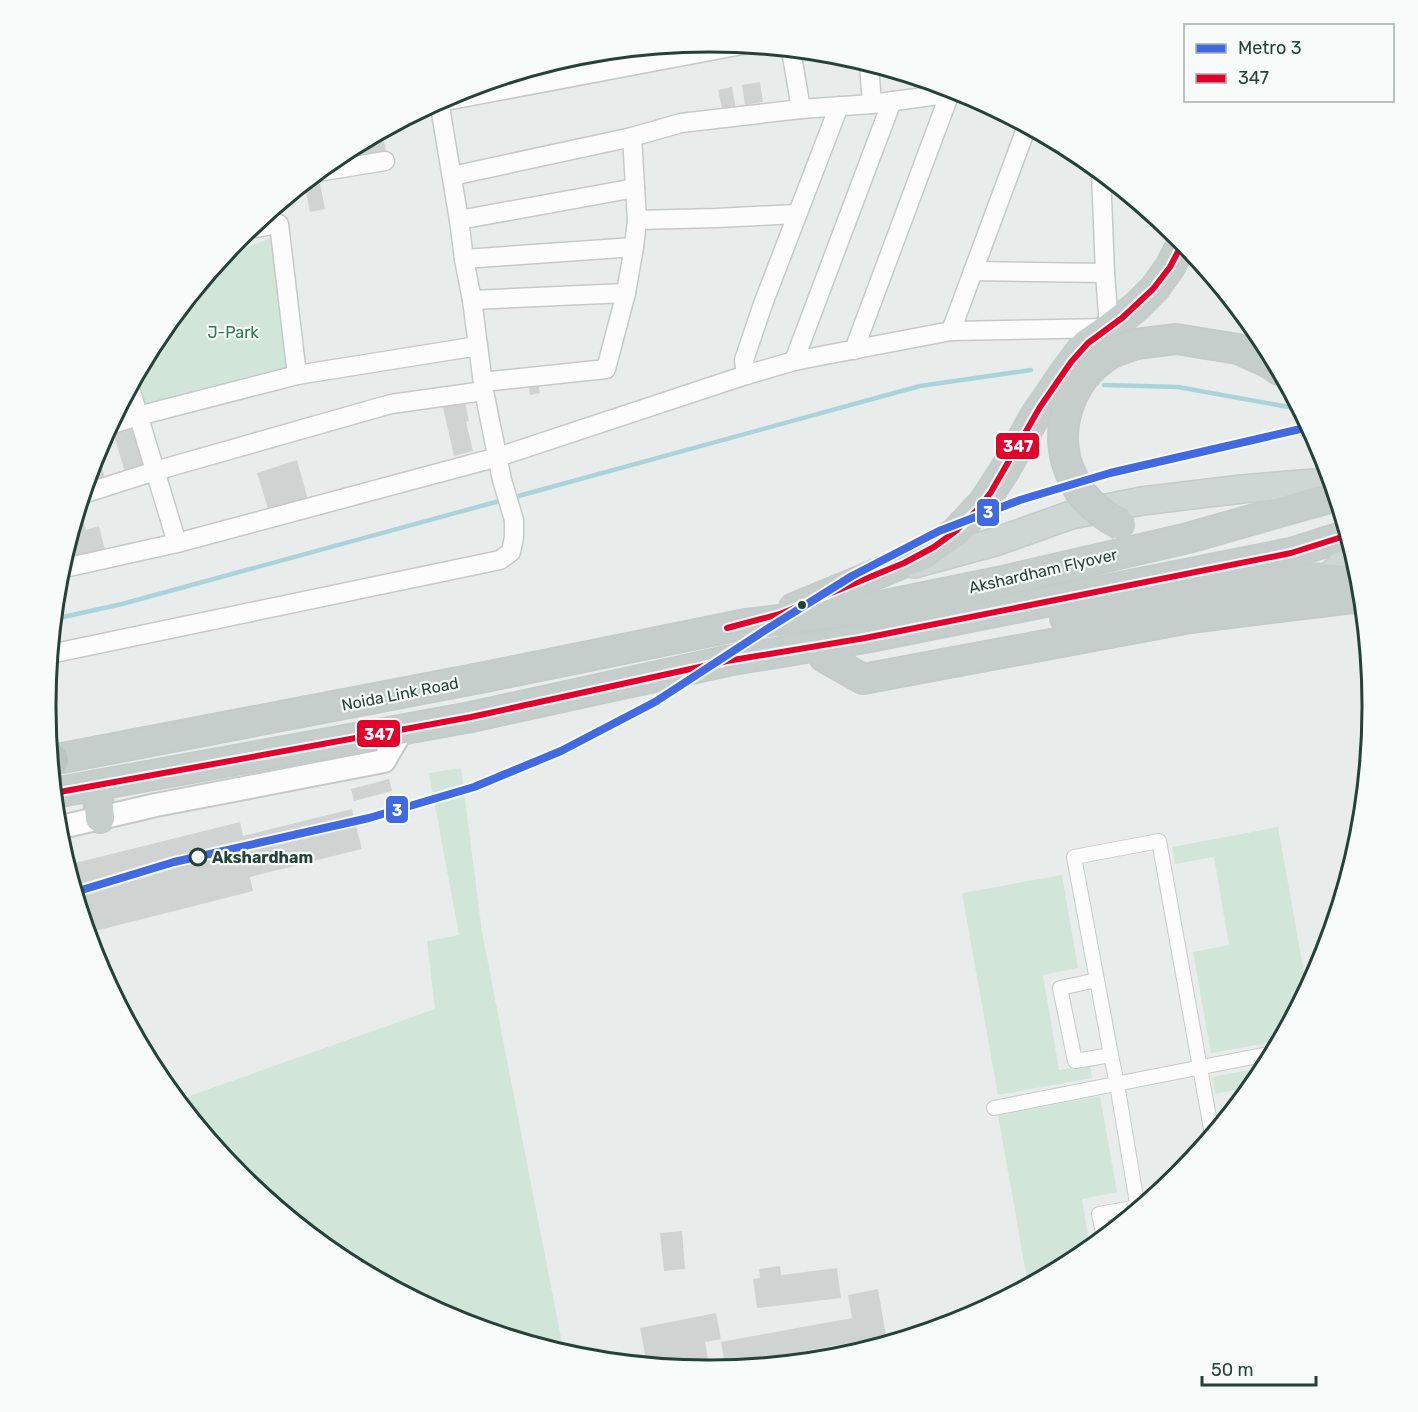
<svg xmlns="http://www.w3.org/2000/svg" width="1418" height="1412" font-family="Rubik,sans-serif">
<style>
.green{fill:#d1e6d8}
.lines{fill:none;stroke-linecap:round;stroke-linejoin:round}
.stream{stroke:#a9d4db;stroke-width:4.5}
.building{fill:#cfd4d2}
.pedestrian-casing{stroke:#c5cac8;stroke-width:16}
.minor-casing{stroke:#c5cac8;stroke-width:21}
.tertiary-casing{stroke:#c5cac8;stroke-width:26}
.primary-casing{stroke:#c3ccc9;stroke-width:30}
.trunk-casing{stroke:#c3ccc9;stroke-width:32}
.motorway-casing{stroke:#c3ccc9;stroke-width:34}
.pedestrian{stroke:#fcfcfc;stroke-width:14}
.minor{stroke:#fcfcfc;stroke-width:18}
.tertiary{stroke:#fcfcfc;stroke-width:22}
.primary{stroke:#cfd7d5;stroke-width:27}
.trunk{stroke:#c6cecc;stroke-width:28}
.motorway{stroke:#bcc4c2;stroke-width:32}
.trunk-bridge-casing{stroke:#c3ccc9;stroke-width:32;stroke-linecap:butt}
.trunk-bridge{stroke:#c6cecc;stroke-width:28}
.bus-1-casing{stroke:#f7fbf9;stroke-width:10}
.bus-1{stroke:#e4002b;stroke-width:6}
.metro-1-casing{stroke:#f7fbf9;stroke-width:12}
.metro-1{stroke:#4169e1;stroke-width:8}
.bus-dot{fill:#24423a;stroke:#f7fbf9;stroke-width:2}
.stop-dot{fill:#f7fbf9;stroke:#24423a;stroke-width:3}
.labels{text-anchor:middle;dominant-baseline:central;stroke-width:4.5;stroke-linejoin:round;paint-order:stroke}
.park-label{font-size:16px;fill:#2d7a4b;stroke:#f7fbf9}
.street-label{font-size:16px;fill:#24423a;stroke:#f7fbf9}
.stop-label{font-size:16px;font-weight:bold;fill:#24423a;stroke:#f7fbf9;text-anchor:start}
.rim{fill:none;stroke:#24423a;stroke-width:3}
.line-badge{stroke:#f7fbf9;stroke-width:2}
.badge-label{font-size:16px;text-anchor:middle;font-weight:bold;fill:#fff}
</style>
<rect width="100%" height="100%" fill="#e8edeb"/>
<g class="green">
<path d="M274,237L295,373L140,412L132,384L157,337L223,256Z"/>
<path d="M461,768L482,932L564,1353L455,1319L340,1258L239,1175L178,1100L435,1009L427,941L459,935L429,773Z"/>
<path d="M1278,827L1307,989L1279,1041L1211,1053L1193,952L1229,945L1214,857L1175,864L1172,847Z"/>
<path d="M1062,875L1078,968L1043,975L1059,1070L1090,1065L1092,1078L998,1095L962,893Z"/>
<path d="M1265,1067L1261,1075L1251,1087L1215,1094L1212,1077Z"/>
<path d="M1100,1096L1117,1192L1082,1199L1090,1248L1078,1258L1028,1285L998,1115Z"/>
</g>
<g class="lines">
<g class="stream">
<path d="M1104,385L1178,387L1300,409"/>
<path d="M511,498L920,386L1031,370"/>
<path d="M54,619L122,604L503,500"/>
</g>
</g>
<g class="building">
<path d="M760,82L763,102L745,105L742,85Z"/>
<path d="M732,87L736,109L723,112L718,90Z"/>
<path d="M382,131L386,152L328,164L340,154Z"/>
<path d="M318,174L325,209L310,212L304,183L314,175Z"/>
<path d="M537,378L540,393L530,395L528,379Z"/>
<path d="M464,398L469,421L466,422L473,451L454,456L442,403Z"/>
<path d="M135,423L149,468L126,475L112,430Z"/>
<path d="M97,449L106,482L84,489L96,452Z"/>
<path d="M297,460L308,500L269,512L257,473Z"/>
<path d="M75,518L77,524L73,527L84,523L86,530L99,526L105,550L63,560Z"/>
<path d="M389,779L392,791L354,801L351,789Z"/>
<path d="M352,809L362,849L250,877L253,891L87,933L67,865L240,822L243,836Z"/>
<path d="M682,1231L685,1269L664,1271L660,1233Z"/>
<path d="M780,1266L781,1275L837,1268L841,1298L757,1308L753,1279L760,1278L759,1269Z"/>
<path d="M878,1289L886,1336L725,1366L721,1342L852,1318L848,1295Z"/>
<path d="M716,1313L721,1339L705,1342L710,1370L647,1364L640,1328Z"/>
</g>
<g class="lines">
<defs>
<g id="pedestrian">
<path d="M1097,980L1060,988L1075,1061L1111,1055"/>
<path d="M994,1108L1273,1053"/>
<path d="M1138,1209L1117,1084L1111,1055L1074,857L1159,841L1212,1134"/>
<path d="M1104,1237L1099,1214L1138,1207"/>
</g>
<g id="minor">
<path d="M791,50L801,109"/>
<path d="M869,64L872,104"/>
<path d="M435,103L742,45"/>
<path d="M318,172L385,161"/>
<path d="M452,176L632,137L681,123L801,109L872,104L961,92"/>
<path d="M459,220L635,188"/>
<path d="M637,220L716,218L797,214"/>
<path d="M249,229L279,224L297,375"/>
<path d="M464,259L634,247"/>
<path d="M973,271L1105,273"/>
<path d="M472,300L626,293"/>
<path d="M951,331L1027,126"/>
<path d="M854,350L950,93"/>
<path d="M794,361L892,101"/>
<path d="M746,375L744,360L763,304L839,106"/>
<path d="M483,382L606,369L626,293L634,247L637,220L632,137"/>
<path d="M130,388L177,543"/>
<path d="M110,425L138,416L297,375L478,346"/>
<path d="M83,494L155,471L391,404L484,391"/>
<path d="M60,569L177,543L498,457L746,375L794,361L951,331L1109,328L1105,273L1101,173"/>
<path d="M50,654L500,560L511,552L514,537V520L502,480L484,391L472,300L464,259L459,220L439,101"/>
</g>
<path id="tertiary" d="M57,828L156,805L384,761L402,730"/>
<g id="primary">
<path d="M914,564L995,542L1071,515L1142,501L1242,489L1314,483L1333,488"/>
<path d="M1328,579L1346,559L1351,546"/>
</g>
<g id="trunk">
<path d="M1136,344L1176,339L1238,349L1269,363L1279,370"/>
<path d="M794,608L925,554L956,532L984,502L1006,468L1035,416L1065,372L1086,344L1109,328L1136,307L1155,288L1170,267L1183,242"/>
<path d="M1065,618L1297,579C1319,578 1340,578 1361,583"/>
<path d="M824,657L863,679L1190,618L1353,598L1363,599"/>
<path d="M52,760L485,677L746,624L866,609L998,582L1188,538L1336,496"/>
<path d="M97,785L100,818"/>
<path d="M54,793L471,717L727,661L865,638L1291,553L1348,535"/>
</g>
<path id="motorway" d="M50,761L52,760"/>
</defs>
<use href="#pedestrian" class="pedestrian-casing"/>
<use href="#minor" class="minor-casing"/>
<use href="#tertiary" class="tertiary-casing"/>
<use href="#primary" class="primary-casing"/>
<use href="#trunk" class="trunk-casing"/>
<use href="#motorway" class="motorway-casing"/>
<use href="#pedestrian" class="pedestrian"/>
<use href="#minor" class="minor"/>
<use href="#tertiary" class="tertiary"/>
<use href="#primary" class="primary"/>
<use href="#trunk" class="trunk"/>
<use href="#motorway" class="motorway"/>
<defs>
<path id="trunk-bridge" d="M1121,525C1105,516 1093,508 1082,494C1078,489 1075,483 1073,478C1050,434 1069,379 1110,354C1118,350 1128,347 1136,344"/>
</defs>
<use href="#trunk-bridge" class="trunk-bridge-casing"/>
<use href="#trunk-bridge" class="trunk-bridge"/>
<defs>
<g id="bus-1">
<path d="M727,628L780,614L904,563L934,547L957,530L978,509L991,492L1040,407L1071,362L1088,343L1122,318L1153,289L1170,267L1183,242"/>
<path d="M54,793L471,717L727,661L865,638L1291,553L1348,535"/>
</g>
</defs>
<use href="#bus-1" class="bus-1-casing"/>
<use href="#bus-1" class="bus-1"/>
<defs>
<path id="metro-1" d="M75,892L174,862L369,818L474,787L561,751L655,702L767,629L852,576L939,531L1020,500L1110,473L1309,427"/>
</defs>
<use href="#metro-1" class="metro-1-casing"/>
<use href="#metro-1" class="metro-1"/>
</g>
<circle class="bus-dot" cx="802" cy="605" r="5"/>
<circle class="stop-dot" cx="198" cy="857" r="8"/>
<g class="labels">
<g class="park-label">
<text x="233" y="332">J-Park</text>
</g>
<g class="street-label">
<text transform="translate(1043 571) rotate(-13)">Akshardham Flyover</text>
<text transform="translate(400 694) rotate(-11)">Noida Link Road</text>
</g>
<g class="stop-label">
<text x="212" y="857">Akshardham</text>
</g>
</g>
<path d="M0 0H1418V1412H0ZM709 52H709A653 653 0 0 1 1362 705V707A653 653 0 0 1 709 1360H709A653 653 0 0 1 56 707V705A653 653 0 0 1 709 52Z" fill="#f7fbf9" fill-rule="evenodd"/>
<path class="rim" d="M709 52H709A653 653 0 0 1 1362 705V707A653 653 0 0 1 709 1360H709A653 653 0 0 1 56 707V705A653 653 0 0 1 709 52Z"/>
<g class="line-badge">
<rect x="995" y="432" width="45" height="28" rx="6" fill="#e4002b"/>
<rect x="976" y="498" width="24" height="29" rx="6" fill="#4169e1"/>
<rect x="356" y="719" width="45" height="29" rx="6" fill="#e4002b"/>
<rect x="385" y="795" width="24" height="29" rx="6" fill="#4169e1"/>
</g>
<g class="badge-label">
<text x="1018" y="452">347</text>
<text x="988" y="518">3</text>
<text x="379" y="740">347</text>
<text x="397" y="816">3</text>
</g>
<rect x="1184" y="24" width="210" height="78" fill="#f7fbf9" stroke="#a3b1ad" stroke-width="1.5"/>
<rect x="1196" y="44" width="30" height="9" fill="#4169e1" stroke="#a3b1ad" stroke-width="1.5"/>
<text x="1238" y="54" font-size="18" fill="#24423a">Metro 3</text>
<rect x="1196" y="74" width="30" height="9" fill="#e4002b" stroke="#a3b1ad" stroke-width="1.5"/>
<text x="1238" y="84" font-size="18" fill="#24423a">347</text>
<path d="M1202 1376v9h114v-9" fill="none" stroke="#24423a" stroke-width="3"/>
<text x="1211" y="1376" font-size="18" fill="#24423a" stroke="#f7fbf9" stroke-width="4.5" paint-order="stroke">50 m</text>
</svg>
